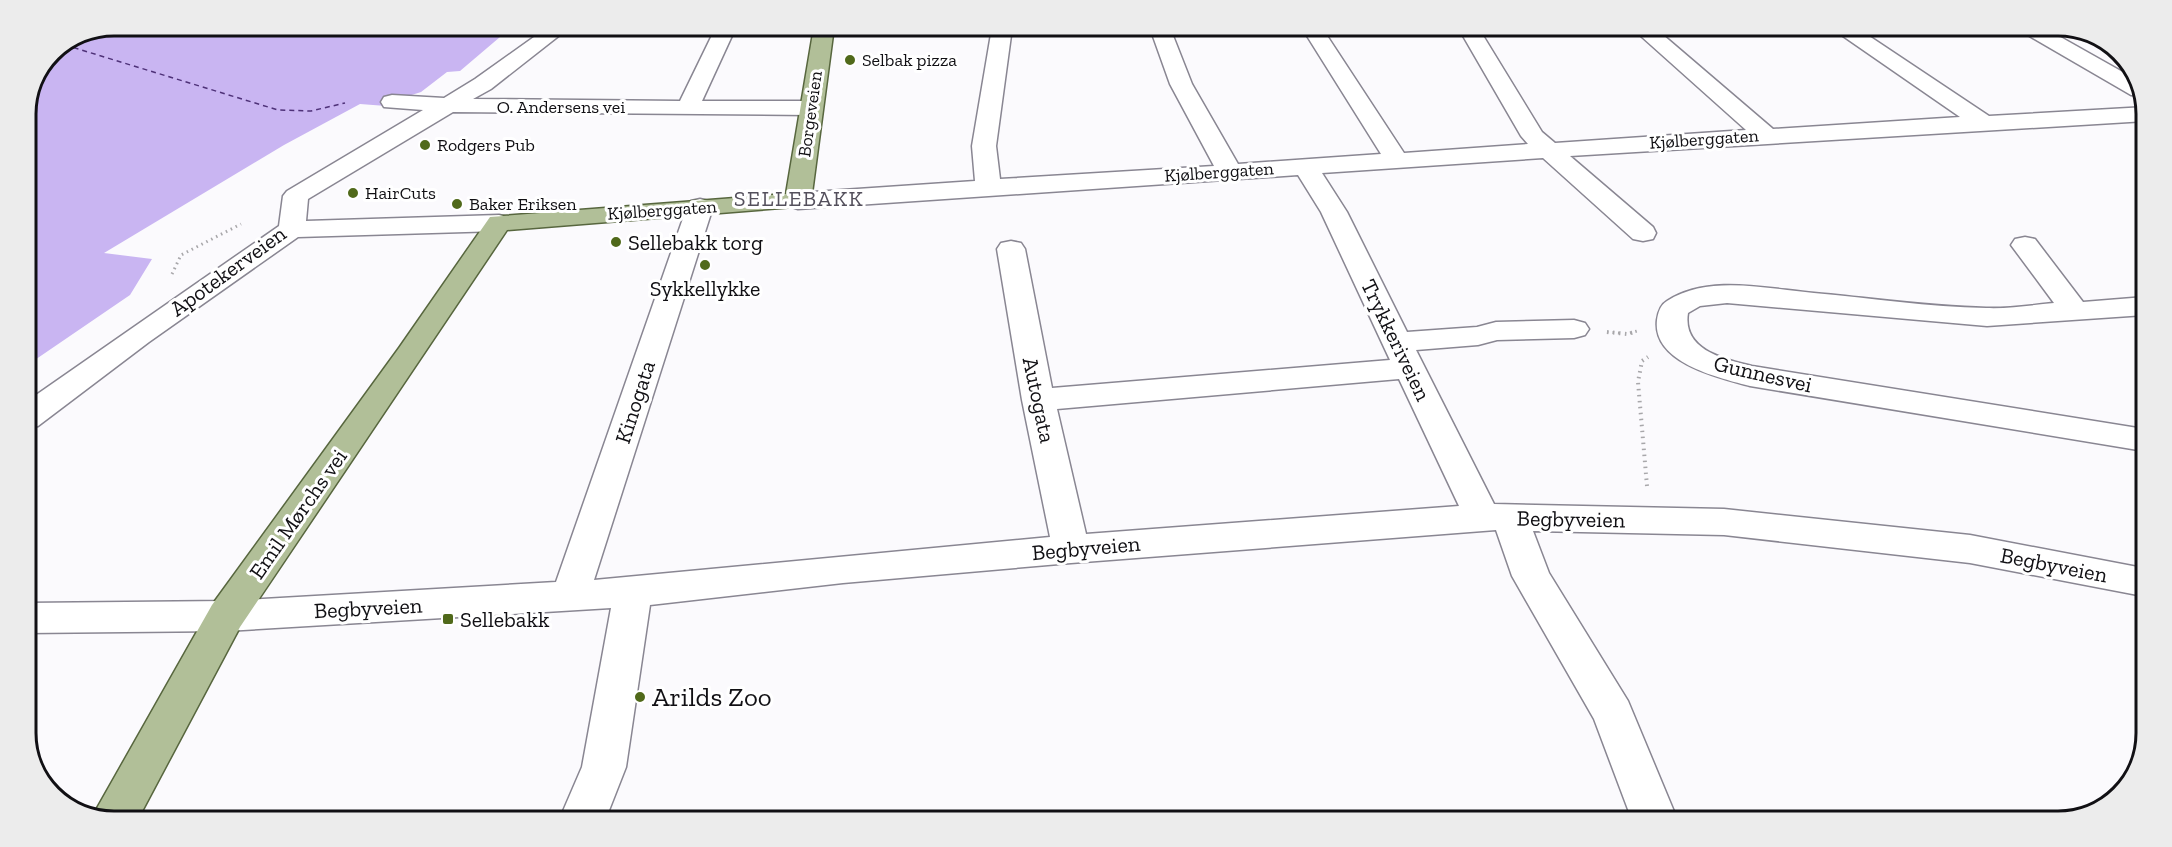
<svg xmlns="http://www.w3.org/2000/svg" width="2172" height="847" font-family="'Zilla Slab',serif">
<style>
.water{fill:#c9b5f2}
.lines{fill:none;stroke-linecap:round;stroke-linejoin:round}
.ferry{stroke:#4e3178;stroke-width:1.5;stroke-dasharray:5 4;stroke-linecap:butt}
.minor-casing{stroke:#898692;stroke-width:3}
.major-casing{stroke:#57663e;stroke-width:3}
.path-far1{stroke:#a8a7aa;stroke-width:3;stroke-dasharray:1.5 4;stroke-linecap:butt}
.path{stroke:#a8a7aa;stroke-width:4;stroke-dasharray:1.5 4.5;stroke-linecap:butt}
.minor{fill:#fff;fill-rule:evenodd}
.major{fill:#b1bf98;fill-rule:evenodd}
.poi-dot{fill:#50691a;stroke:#fff;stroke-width:2}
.labels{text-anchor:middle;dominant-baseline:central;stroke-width:6;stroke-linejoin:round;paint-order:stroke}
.far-poi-label{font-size:18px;fill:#111014;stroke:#fff;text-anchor:start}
.far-street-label{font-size:18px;fill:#111014;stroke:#fff}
.far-quarter-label{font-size:22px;letter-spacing:1.5px;fill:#54505c;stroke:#fff}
.poi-label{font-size:22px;fill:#111014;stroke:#fff;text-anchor:start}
.street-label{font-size:22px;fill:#111014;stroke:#fff}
.near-poi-label{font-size:27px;fill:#111014;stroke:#fff;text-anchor:start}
.rim{fill:none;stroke:#111014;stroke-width:3}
</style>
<rect width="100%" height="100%" fill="#fbfafd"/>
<path class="water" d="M114,26H513L460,71L447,72L421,92L396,100L386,106L360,104L284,145L104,253L152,259L130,295L26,366V108L52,51Z"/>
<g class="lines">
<path class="ferry" d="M65,45L278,110L311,111L345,103"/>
<defs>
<g id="minor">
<path d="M548,27H570L491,89L473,99L680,101L716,27H736L702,101H811L819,103L822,108L819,113L811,115L453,112L308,199L306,221L499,215L508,217L512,223L508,229L499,231L298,237L149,342L38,426L26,429V402L279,226L283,196L287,191L423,110L384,107L381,102L384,97L392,95L444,98L475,79Z"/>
<path d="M992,28H1012L996,146L1000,179L1214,166L1170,84L1150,28H1170L1192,84L1238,164L1381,154L1302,28H1322L1404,153L1528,144L1521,136L1459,29H1479L1542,132L1555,143L1746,130L1633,29H1656L1773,129L1960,117L1840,34L1837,30H1860L1989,116L2146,107V121L1570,156L1653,227L1656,233L1653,239L1643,241L1633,239L1543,158L1322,173L1347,212L1407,332L1477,327L1496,322L1574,320L1585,323L1589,329L1585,335L1574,338L1497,340L1478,345L1416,350L1494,504L1724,509L1970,535L2143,568V596L1970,563L1724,535L1533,531L1549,573L1628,701L1678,821L1632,820L1594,719L1512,576L1496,530L1071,563L843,583L650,605L626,767L606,818H560L582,767L611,608L226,631L26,633V603L226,601L556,582L687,207L691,201L700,199L709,201L713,207L594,580L1050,537L1022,400L997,249L1001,243L1011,241L1021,243L1025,249L1052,388L1390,360L1321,212L1298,175L798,209L789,206L785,201L789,196L798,193L975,181L972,146ZM1399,379L1459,506L1086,534L1057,409Z"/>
<path d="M2023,30H2048L2135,79L2142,96L2131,95L2026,34Z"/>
<path d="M2025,237L2035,239L2083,302L2145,297V315L1987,326L1727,303L1700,306L1688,313C1682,350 1724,359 1752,366L2144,429V451L1750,386C1720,378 1652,363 1657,320C1658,313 1660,305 1667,301C1709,274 1767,289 1814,293C1871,298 1929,307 1986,308C2009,309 2032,305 2054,303L2011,245L2015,239Z"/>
</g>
<path id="major" d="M814,27H834L811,201L807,206L507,230L240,627L139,817H92L212,605L399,348L490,217L786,194Z"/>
</defs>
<use href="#minor" class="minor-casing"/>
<use href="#major" class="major-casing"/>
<g class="path-far1">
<path d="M172,274L181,255L241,224"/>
<path d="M1607,332L1619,333"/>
<path d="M1630,333L1637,331"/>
</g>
<g class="path">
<path d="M1607,332L1627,334L1635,332"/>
<path d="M1647,486L1638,382L1642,361L1648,357"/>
</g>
<use href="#minor" class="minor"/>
<use href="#major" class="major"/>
</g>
<g class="poi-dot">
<circle cx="850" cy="60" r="6"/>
<circle cx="425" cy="145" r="6"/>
<circle cx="353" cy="193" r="6"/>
<circle cx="457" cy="204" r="6"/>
<circle cx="616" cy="242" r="6"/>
<circle cx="705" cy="265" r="6"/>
<rect x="442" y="613" width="12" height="12" rx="3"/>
<circle cx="640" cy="697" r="6"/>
</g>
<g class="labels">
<g class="far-poi-label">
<text x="862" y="60">Selbak pizza</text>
<text x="437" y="145">Rodgers Pub</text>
<text x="365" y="193">HairCuts</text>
<text x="469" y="204">Baker Eriksen</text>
</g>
<g class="far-street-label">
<text x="561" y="107">O. Andersens vei</text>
<text transform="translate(810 114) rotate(-82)">Borgeveien</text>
<text transform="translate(1704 139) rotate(-4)">Kjølberggaten</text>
<text transform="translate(1219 172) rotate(-4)">Kjølberggaten</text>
<text transform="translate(662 210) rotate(-4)">Kjølberggaten</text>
</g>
<g class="far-quarter-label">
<text x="799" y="198">SELLEBAKK</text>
</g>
<g class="poi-label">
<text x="628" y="242">Sellebakk torg</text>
<text x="705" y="288" text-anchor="middle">Sykkellykke</text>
<text x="460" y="619">Sellebakk</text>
</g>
<g class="street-label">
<text transform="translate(228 271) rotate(-36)">Apotekerveien</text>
<text transform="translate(1396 340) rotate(64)">Trykkeriveien</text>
<text transform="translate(1763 374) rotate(13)">Gunnesvei</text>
<text transform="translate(1039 400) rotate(78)">Autogata</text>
<text transform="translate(635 402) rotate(-72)">Kinogata</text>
<text transform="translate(298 514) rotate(-55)">Emil Mørchs vei</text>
<text transform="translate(1571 519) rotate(1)">Begbyveien</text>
<text transform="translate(1086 548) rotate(-5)">Begbyveien</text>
<text transform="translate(2054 565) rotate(11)">Begbyveien</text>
<text transform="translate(368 608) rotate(-3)">Begbyveien</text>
</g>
<g class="near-poi-label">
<text x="652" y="697">Arilds Zoo</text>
</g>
</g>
<path d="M0 0H2172V847H0ZM114 36H2058A78 78 0 0 1 2136 114V733A78 78 0 0 1 2058 811H114A78 78 0 0 1 36 733V114A78 78 0 0 1 114 36Z" fill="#ececec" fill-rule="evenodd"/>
<path class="rim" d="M114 36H2058A78 78 0 0 1 2136 114V733A78 78 0 0 1 2058 811H114A78 78 0 0 1 36 733V114A78 78 0 0 1 114 36Z"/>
</svg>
